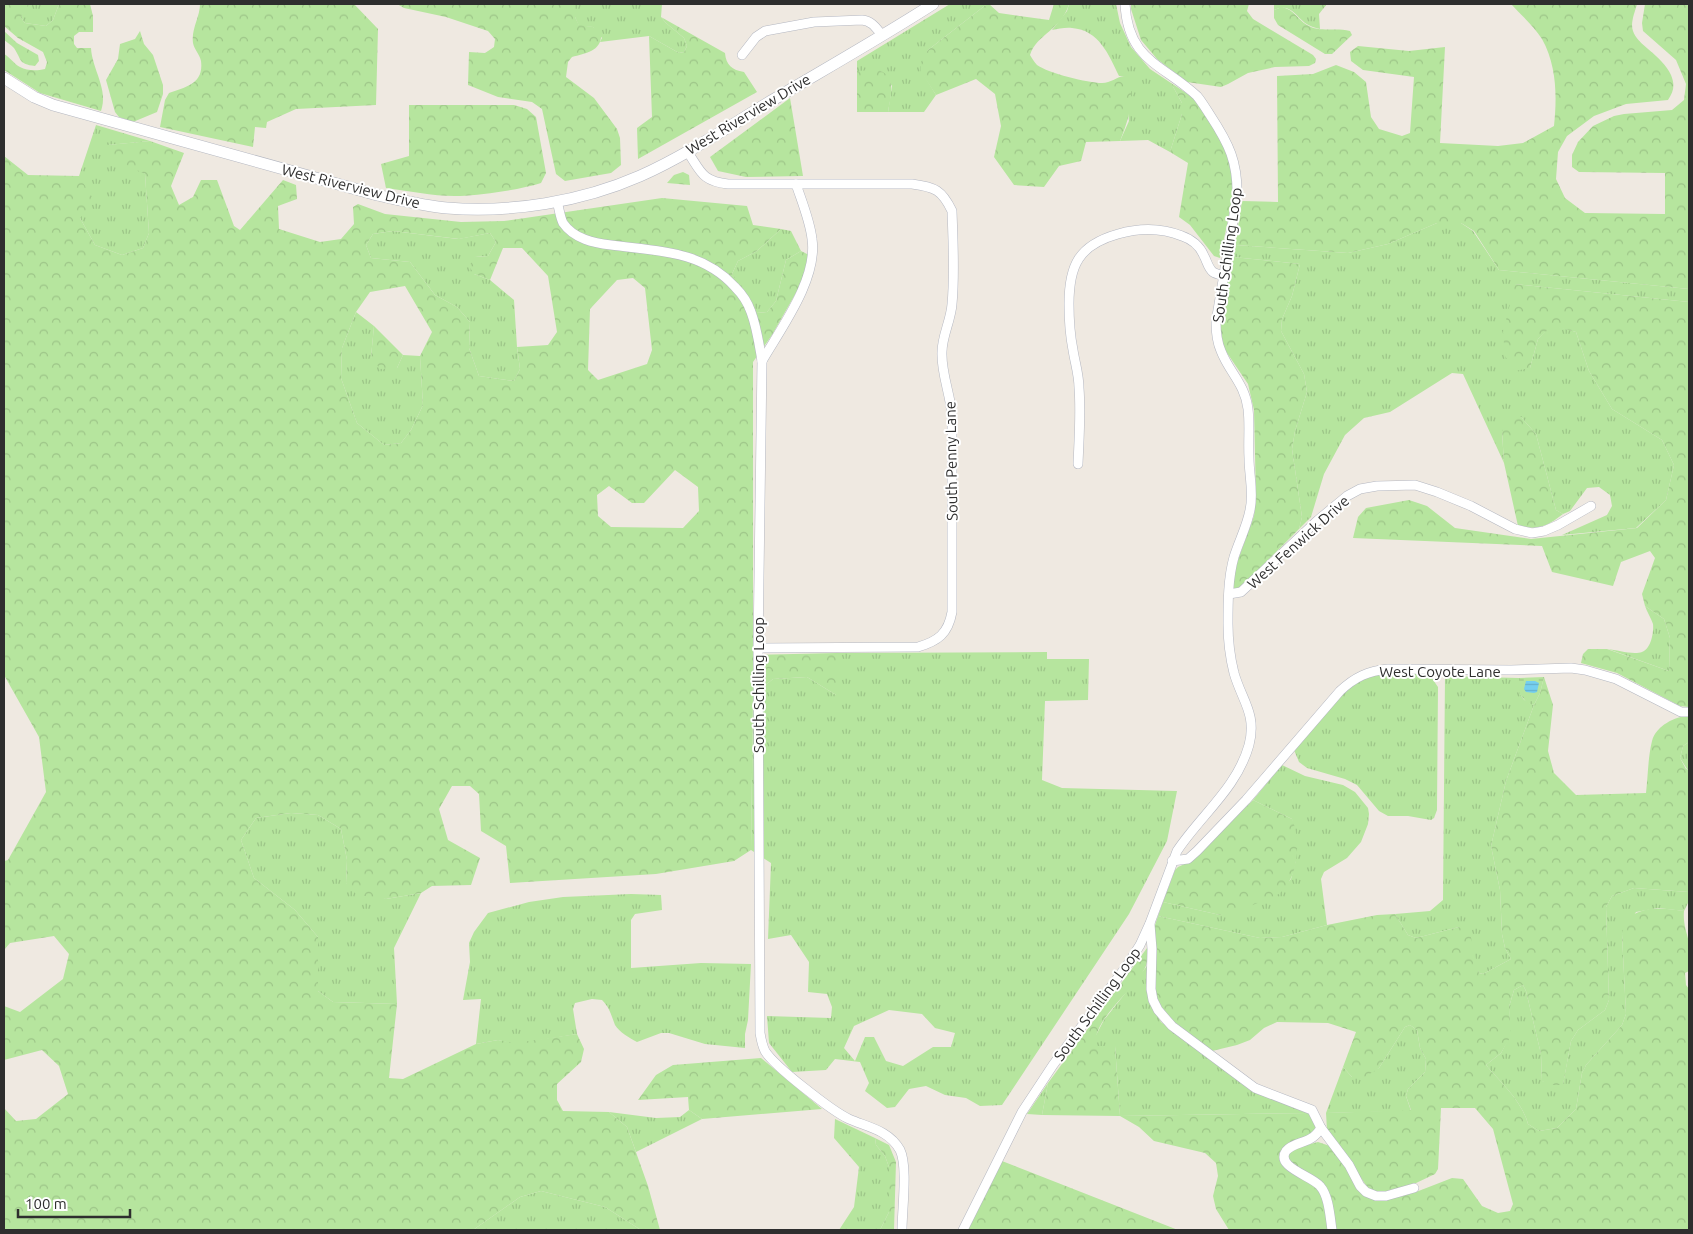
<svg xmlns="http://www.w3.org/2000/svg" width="1693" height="1234" font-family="Ubuntu,sans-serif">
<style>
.grass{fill:url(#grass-tufts);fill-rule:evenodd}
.forest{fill:url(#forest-crowns);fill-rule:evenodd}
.wetland{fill:url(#wetland-marsh)}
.water{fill:url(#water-rules)}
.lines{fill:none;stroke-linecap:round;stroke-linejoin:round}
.minor-casing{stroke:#b4b7c1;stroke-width:10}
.tertiary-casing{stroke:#b4b7c1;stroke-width:12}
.minor{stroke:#fff;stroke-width:9}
.tertiary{stroke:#fff;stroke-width:11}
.labels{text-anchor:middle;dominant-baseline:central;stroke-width:4;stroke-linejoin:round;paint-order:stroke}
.street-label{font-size:15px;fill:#2e2e2e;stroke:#fff}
</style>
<defs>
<pattern id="grass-tufts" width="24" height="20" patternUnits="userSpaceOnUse" patternTransform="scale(1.25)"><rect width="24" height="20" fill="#b6e59e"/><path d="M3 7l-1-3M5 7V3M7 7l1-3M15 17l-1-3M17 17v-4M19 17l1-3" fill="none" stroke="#9dc588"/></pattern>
<pattern id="forest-crowns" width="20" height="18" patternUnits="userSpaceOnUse" patternTransform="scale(1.25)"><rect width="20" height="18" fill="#b6e59e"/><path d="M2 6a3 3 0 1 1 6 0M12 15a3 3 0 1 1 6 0" fill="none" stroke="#9dc588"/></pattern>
<pattern id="wetland-marsh" width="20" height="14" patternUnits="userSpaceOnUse" patternTransform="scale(1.25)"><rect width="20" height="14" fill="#b6e59e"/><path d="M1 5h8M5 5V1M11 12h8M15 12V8" fill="none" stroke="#9dc588"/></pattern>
<pattern id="water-rules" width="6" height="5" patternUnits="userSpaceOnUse" patternTransform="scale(1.25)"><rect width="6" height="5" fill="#75cff0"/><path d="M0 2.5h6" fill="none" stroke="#66b2ce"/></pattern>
</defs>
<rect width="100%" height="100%" fill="#efe9e1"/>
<g class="grass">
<path d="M30,4H59L53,20L46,26L25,23L21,18L23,10Z"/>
<path d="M575,4H662L661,17L666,23L684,38L687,46L684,52L679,53L649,36L600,42L602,38L593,27L579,26L575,17Z"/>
<path d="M950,4H987L928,50L922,72L936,95L924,112H888L892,86L881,71H857V61Z"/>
<path d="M1069,4H1116L1120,23L1131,47L1150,69L1171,83L1182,103V114L1170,152L1148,140L1120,141L1129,121L1124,76H1119C1109,55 1099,30 1072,28C1066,27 1058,29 1052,30L1067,11Z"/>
<path d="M1274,4H1327L1319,14L1320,29C1315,28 1309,26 1305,23C1294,14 1290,3 1274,10Z"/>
<path d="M96,125L150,141L108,145L145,174L149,233L143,248L122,255L95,245L80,218L79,176Z"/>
<path d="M1437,223H1461L1473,231L1499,270L1689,289V302L1515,284L1530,368L1538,339L1552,325L1576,332L1589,371L1612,409L1662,440L1674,465L1666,500L1636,528L1562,535L1607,515L1612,506L1610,495L1599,487L1587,488L1570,511L1563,514L1556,510L1536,434L1521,417L1502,432L1504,463L1463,374L1452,373L1390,412L1364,418L1345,435L1324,474L1311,517L1299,529L1302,517L1292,449L1295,431L1307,392L1304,374L1281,331L1282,319L1292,296L1300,264L1233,257L1235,245L1348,253L1388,244Z"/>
<path d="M781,229L791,231L801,251L786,260L776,301L767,312L756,313L732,274L738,261L757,251Z"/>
<path d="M393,231L458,239L490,233L496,242L488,256L475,257L474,274L490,280L514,300L517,347L520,369L514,381L479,376L469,348L470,322L457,307L435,295L410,262L371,258L366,245L373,234Z"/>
<path d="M356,312L374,326L371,357L397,368L403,355L420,356L423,405L411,430L401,443L384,445L357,423L341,378L342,348Z"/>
<path d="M1645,606L1664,619L1670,638L1669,671L1608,649C1617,650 1633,655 1642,652C1651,649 1654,632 1653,624C1651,618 1647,612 1645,606Z"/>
<path d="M1047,652V659H1089L1088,700L1045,701L1042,780L1062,788L1177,791L1167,841L1129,914L1002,1105L980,1106L966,1098L945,1095L926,1086L909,1089L895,1107L887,1108L865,1091L869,1083L860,1062L835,1059L826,1070L792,1072L769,1043L767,1016L831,1018L832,1007L827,994L808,992L809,962L791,935L768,939L771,863L751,850L753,695L773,679L807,677L836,695V653ZM889,1010L922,1014L935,1028L955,1033L951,1047H933L903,1066L886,1061L874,1037H865L855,1061L844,1048L854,1026Z"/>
<path d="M1387,673L1429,674L1438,687L1437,810L1434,818L1431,820L1408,816H1388L1379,811L1357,785L1345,779L1307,768L1299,762L1294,750L1342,694L1352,685L1373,675Z"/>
<path d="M1445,676L1519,678C1519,692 1519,700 1534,705L1506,781L1491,846L1500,890L1502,934L1505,948L1511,959L1483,974L1479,973L1459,927L1416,938L1408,935L1395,914L1430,911L1443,900Z"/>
<path d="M1689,742V770L1687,769L1680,758L1683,746Z"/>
<path d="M1282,765L1305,776L1343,785L1355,792L1368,808L1369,814L1368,824L1361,842L1347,858L1324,872L1321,879L1327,925L1282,937L1260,938L1158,916L1163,902L1220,915L1279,893L1291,879L1296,860L1292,819L1253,800Z"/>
<path d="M291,813L318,815L341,829L347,860L346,883L386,899L421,893L394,948L397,1004L333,1002L318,991V937L295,910L254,878L241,840L256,818Z"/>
<path d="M1634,888L1689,892V901L1684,911L1658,908L1636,912L1622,934L1626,1014L1622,1025L1586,1065L1582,1073L1576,1109L1557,1128L1539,1131L1528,1124C1522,1101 1501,1083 1486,1065L1501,1053L1510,1036L1509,1007L1514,990L1523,985L1526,991L1541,1054L1542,1081L1563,1084L1571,1041L1578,1030L1605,1010L1609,1000L1606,907L1612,896Z"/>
<path d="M631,894L661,895L662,910L635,914L631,920V968L701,963L751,964L748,1020L745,1034V1048L705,1044L669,1033H661L637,1042C630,1038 619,1032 615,1025C611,1015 610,1008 602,1000L592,999L575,1003L573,1009L577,1034L516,1044L498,1040L476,1044L481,999L463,1000L470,962L469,943L474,932L488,913L529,902L563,897Z"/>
<path d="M1147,966L1146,989L1150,1003L1161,1022L1255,1091L1309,1113L1120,1116L1115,1046H1095V1037L1104,1020Z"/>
<path d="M1410,1025L1417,1030L1420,1048L1426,1059L1425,1072L1408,1089L1406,1096L1411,1111L1326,1113L1343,1067L1352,1077L1379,1068L1405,1027Z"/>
<path d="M1048,1083L1042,1115L1027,1114Z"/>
<path d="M689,1110L702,1119L636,1152L627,1127L609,1112L656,1118L680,1117Z"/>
<path d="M835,1119L875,1138L876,1145L885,1156L889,1167V1212L880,1230H839L854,1207L859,1167L834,1138Z"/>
<path d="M541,1191L605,1207L641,1230H473L520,1197Z"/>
</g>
<g class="forest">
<path d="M4,4H30L24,10L21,18L25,23L46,26L53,20L59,4H90L93,16V32H79L74,36V44L77,48H91C92,69 109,90 101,111L40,93L4,70V54C10,57 14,64 20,67C27,71 37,71 45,69L47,62L43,52L18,38L4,26Z"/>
<path d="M200,4H354L378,29L376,105L296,109L267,122L266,128L255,127L253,147L160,127L165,100L169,93C186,87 204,84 201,61C200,55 194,49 193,43C191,29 200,17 200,4Z"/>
<path d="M397,4H575V17L579,25L593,27L601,32C603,51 586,53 572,57L568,62L566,77L594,98L617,129L620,138L621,165L611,173L565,181L556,174L542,109L532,102L498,97L468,85L469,52L485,53L494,47L495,39L488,31L446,17L404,8Z"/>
<path d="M987,4H989L999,13L1049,20L1054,4H1069C1062,29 1036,35 1030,55C1032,58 1034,62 1037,65C1048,73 1088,83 1102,83C1111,83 1116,77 1124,76L1131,82C1132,106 1129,119 1120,141L1086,142L1081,161L1059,166L1044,187L1014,185L994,157L1001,126L995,94L976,79L936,95L921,72V62L928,50Z"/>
<path d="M1131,4H1249L1247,11L1253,19L1313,55L1316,59L1315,63L1309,66L1275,67L1248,73L1228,84L1221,87L1187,82L1157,59L1141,40L1131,9Z"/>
<path d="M1511,4H1637C1635,12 1630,23 1633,31C1637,45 1662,55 1671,75C1675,85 1674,91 1668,100L1626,104L1594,116L1567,136L1558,152L1556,179L1565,198L1585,213L1665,214V173L1579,172L1572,167V155L1578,142L1593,126L1614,116L1624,114L1672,110L1684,100L1686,84L1676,60L1643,31L1642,23L1645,4H1686L1689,6V289L1499,270L1474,231L1461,223H1437L1388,244L1348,253L1235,245L1242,201L1278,202L1277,76L1313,74L1336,65L1354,72L1366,82L1371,117L1379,129L1402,136L1410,133L1414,77L1363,70L1351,61L1350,52L1358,46L1409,51L1445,47L1440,143L1498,146L1523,143L1554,126C1557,97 1557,66 1542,39C1534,26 1521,15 1511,4Z"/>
<path d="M1282,7C1295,10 1297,19 1307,25C1320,33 1336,27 1350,31L1352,35L1332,54H1325L1278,25L1274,18V10Z"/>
<path d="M661,17L725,53C726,65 732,70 744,72L757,92L638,159L637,128L652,117L649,36L679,53L684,52L687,46L684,38L666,23Z"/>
<path d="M4,31L17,43L38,55L39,61L35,66C18,64 22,60 14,48C11,45 7,42 4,40Z"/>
<path d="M140,31L144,44L153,55L163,85V94L157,112L133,122L119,117L115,112L106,80L118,59L120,44L135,39Z"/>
<path d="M857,71C864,71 875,69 881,71C897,78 890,100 888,112H857Z"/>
<path d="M1171,83C1178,88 1186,92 1193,98C1206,108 1232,158 1233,175C1234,203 1225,231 1220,258L1214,256L1190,225L1179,217L1188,163L1170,152L1182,114V103Z"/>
<path d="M790,98L803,176L746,177L718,171L710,157Z"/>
<path d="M409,105H514L527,109L536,117L546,173L541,183C519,190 483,195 460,196C436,197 410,191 386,188L381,164L409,156Z"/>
<path d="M150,141L184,153L171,186L179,205L193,197L201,180H217L234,226L240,230L283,180L296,185L297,199L278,206L279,229L320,242L341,239L354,224L353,207L358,204L385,214L461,222L504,221L662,198L747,206L753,225L781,229L757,251L738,261L732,274L751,297L756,313L767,312L776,301L786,260L801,251L809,255L801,284L772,335L753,362V655L836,653V695L807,677L773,679L753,695L751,850L734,861L656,874L510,883L506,846L481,831L479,794L470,786H452L439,809L448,840L480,858L471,885L432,886L421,893L386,899L357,895L346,883L347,860L341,829L318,815L291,813L256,818L241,840L254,878L295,910L318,937V991L333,1002L397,1004L389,1078L403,1079L476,1044L498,1040L515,1043L577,1034L584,1049L581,1062L557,1084V1100L563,1111L609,1112L627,1127L648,1186L660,1230H641L605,1207L541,1191L520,1197L473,1230H4V1108L16,1121L36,1119L68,1094L59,1066L42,1050L4,1060V1006L20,1012L63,979L69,954L54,936L10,943L4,950V861L8,860L46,792L39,737L4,675V156L28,175L79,176L94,200L80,218L95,245L122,255L143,248L149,233L145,174L104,154L107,145ZM393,231L459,239L490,233L496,242L488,256L475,257L469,266L474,274L490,280L503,248H522L548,276L557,332L548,345L517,347L520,369L514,381L479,376L469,348L470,322L457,307L435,295L410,262L371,258L366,245L373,234ZM633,278L645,288L652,350L647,364L598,380L588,370L590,309L617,280ZM405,286L432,332L420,356L423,405L411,430L401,443L384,445L357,423L341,378L342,348L356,312L370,292ZM675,470L698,487L699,511L683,528L611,527L598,516L597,495L609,486L632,503H644Z"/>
<path d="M683,172L689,175L690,185L667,183L674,175Z"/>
<path d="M1233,257L1300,264L1292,296L1282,319L1281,331L1304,374L1307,392L1295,431L1292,449L1302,517L1299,529L1240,588L1233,589L1235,568L1254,516L1256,498L1254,410L1248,384L1225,350L1221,336V320Z"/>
<path d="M1515,284L1689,302V707L1680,706L1617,673L1581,663L1583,654L1588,649H1607L1669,671L1670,638L1664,619L1645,606L1642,594L1655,558L1650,551L1621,562L1613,586L1552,572L1542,546L1353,538L1358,517L1366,508L1409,500L1427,506L1455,528L1531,539L1637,528L1666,500L1674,465L1662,440L1612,409L1589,371L1576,332L1552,326L1538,339L1530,368L1515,371L1505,356L1503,332Z"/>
<path d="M374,326L403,355L397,368L380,369L371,357Z"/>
<path d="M1509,417H1521L1536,434L1556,510L1563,514C1546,527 1539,530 1518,526L1504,463L1502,431Z"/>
<path d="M1544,677L1553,705L1548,751L1554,773L1576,795L1646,793C1648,776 1648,757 1652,741C1656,726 1675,716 1689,716V742L1683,746L1680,758L1686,769L1689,770V892L1634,888L1612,896L1606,907L1609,1000L1605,1010L1578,1030L1571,1041L1563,1085H1551L1542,1081L1541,1054L1526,991L1523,985L1514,990L1509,1007L1511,1036L1501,1053L1486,1065C1501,1083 1522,1101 1528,1124L1539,1131L1557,1128L1576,1109L1582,1073L1586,1065L1622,1025L1626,1014L1622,934L1624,920C1646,905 1659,908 1684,911C1683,923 1686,931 1689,942C1691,950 1689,962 1689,971L1685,973L1686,985L1689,989V1230H1335L1328,1196L1290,1163L1288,1155L1291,1149L1318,1142L1330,1146L1347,1166L1358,1190L1370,1198L1384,1200L1416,1192L1452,1178L1463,1179L1482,1206L1498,1213L1510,1211L1513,1204L1493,1129L1475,1108H1441L1438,1169L1435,1174L1414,1184L1391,1192L1380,1193L1368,1188L1327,1130L1326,1113L1411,1110L1406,1096L1408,1089L1425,1072L1426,1059L1420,1048L1417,1030L1410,1025L1405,1027L1379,1068L1365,1077H1352L1343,1067L1356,1032L1328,1023L1277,1022L1264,1028L1250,1040L1237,1045L1212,1051C1191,1035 1164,1021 1155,995L1154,928L1158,916L1260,938L1282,937L1327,925L1377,915L1395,914L1408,935L1416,938L1459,927L1470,933L1479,973L1483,974L1511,959L1505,948L1502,934L1500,890L1491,846L1506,781L1534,705L1540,693Z"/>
<path d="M1253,800L1292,819C1301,840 1299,877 1280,893C1272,899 1240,909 1229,914L1220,915L1163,902L1175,870L1178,867L1191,861Z"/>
<path d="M1147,948C1147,954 1148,963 1145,968C1133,992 1094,1017 1095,1046H1115L1120,1116L1309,1113C1311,1115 1315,1120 1315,1123C1319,1145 1274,1137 1280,1160C1283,1173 1312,1177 1319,1189C1325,1199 1326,1219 1329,1230H1229L1216,1209L1213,1196L1218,1176L1216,1163L1205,1153L1154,1141L1139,1127L1120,1116L1042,1115L1048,1083Z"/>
<path d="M761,1058L822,1109L702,1119L689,1110L688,1097L638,1100L656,1075L673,1065Z"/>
<path d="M875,1138L889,1145L896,1162L894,1230H880L889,1212V1167L885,1156L876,1145Z"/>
<path d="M1002,1161L1178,1230H966Z"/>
</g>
<path class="wetland" d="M1544,677L1540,693L1534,705L1527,703L1519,693V678Z"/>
<path class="water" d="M1526,681H1535L1539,683L1537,692L1534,693L1526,692L1524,689Z"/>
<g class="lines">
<defs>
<g id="minor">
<path d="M742,55L756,37L765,31L814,22L862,20C872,21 876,28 882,35"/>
<path d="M687,151C701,171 701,181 728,184H912C935,187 942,190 952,211C953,242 955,273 952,304C951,320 942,336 942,352C941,374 951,395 952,417V612C948,634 938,641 918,647L758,648"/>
<path d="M557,201C559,208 560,217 563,223C574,239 594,243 611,245C656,251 702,250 735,287C742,294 748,303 751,312C757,328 759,344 762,361L758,648L760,1033C761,1039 762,1045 765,1051C774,1066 832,1111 849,1119C867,1127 889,1130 900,1150C908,1166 902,1211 902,1230"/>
<path d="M762,361C781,328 818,279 812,239C810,221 802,202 796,184"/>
<path d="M1078,464C1079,439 1081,413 1079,388C1079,375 1075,363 1073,350C1070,335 1069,320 1069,304C1069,265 1079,245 1118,234C1139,228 1162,228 1182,236C1191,239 1200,246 1204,256C1207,261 1208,268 1213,272C1216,274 1221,275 1224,276"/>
<path d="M1229,594L1241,592L1318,520L1347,496L1360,489L1377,486L1415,485L1437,492L1471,506L1515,529L1532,533L1544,531L1558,525L1591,506"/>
<path d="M1172,861L1188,859L1197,851L1246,800L1340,691C1355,677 1368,671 1388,669L1511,670L1571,668L1585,670L1616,679L1681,712H1689"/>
<path d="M1150,924L1152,949L1151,989L1153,1000L1158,1010L1164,1017L1172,1026L1255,1088L1312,1110L1321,1128L1349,1165L1360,1186L1366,1192L1376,1196H1386L1414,1188"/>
<path d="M1321,1128C1319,1131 1316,1135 1313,1137C1306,1143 1292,1143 1286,1151C1275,1167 1312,1176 1320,1186C1329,1196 1330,1217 1332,1230"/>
<path d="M963,1230L1022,1112L1053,1065L1128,964L1140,945L1150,923L1177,851C1201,815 1237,788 1249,745C1257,714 1242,701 1234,673C1230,657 1228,641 1228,624C1228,603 1228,578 1234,557C1239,541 1247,526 1250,510C1254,493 1249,475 1249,458C1248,441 1250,425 1248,409C1245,384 1229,372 1221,351C1217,342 1216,332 1216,322L1237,197C1238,162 1229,144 1210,115C1206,109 1202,102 1197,96C1163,64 1128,61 1125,4"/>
</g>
<path id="tertiary" d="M4,78L34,97L53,105L377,195C400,200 423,206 447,208C511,213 581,202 640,176C685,156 728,127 771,101C825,69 880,38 933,4"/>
</defs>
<use href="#minor" class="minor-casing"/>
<use href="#tertiary" class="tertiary-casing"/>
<use href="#minor" class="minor"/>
<use href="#tertiary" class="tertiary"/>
</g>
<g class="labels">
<g class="street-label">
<text transform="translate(748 114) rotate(-31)">West Riverview Drive</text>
<text transform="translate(351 186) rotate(14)">West Riverview Drive</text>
<text transform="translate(1227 255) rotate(-82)">South Schilling Loop</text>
<text transform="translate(951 461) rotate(-91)">South Penny Lane</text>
<text transform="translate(1298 542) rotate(-42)">West Fenwick Drive</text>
<text x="1440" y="671">West Coyote Lane</text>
<text transform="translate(758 685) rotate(-90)">South Schilling Loop</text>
<text transform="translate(1097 1004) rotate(-54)">South Schilling Loop</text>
</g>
</g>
<rect width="1693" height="1234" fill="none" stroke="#2e2e2e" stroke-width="10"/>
<path d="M18 1209v8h112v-8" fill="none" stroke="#2e2e2e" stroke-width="2.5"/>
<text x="25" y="1209" font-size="15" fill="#2e2e2e" stroke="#ffffff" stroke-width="4" paint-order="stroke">100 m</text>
</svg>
